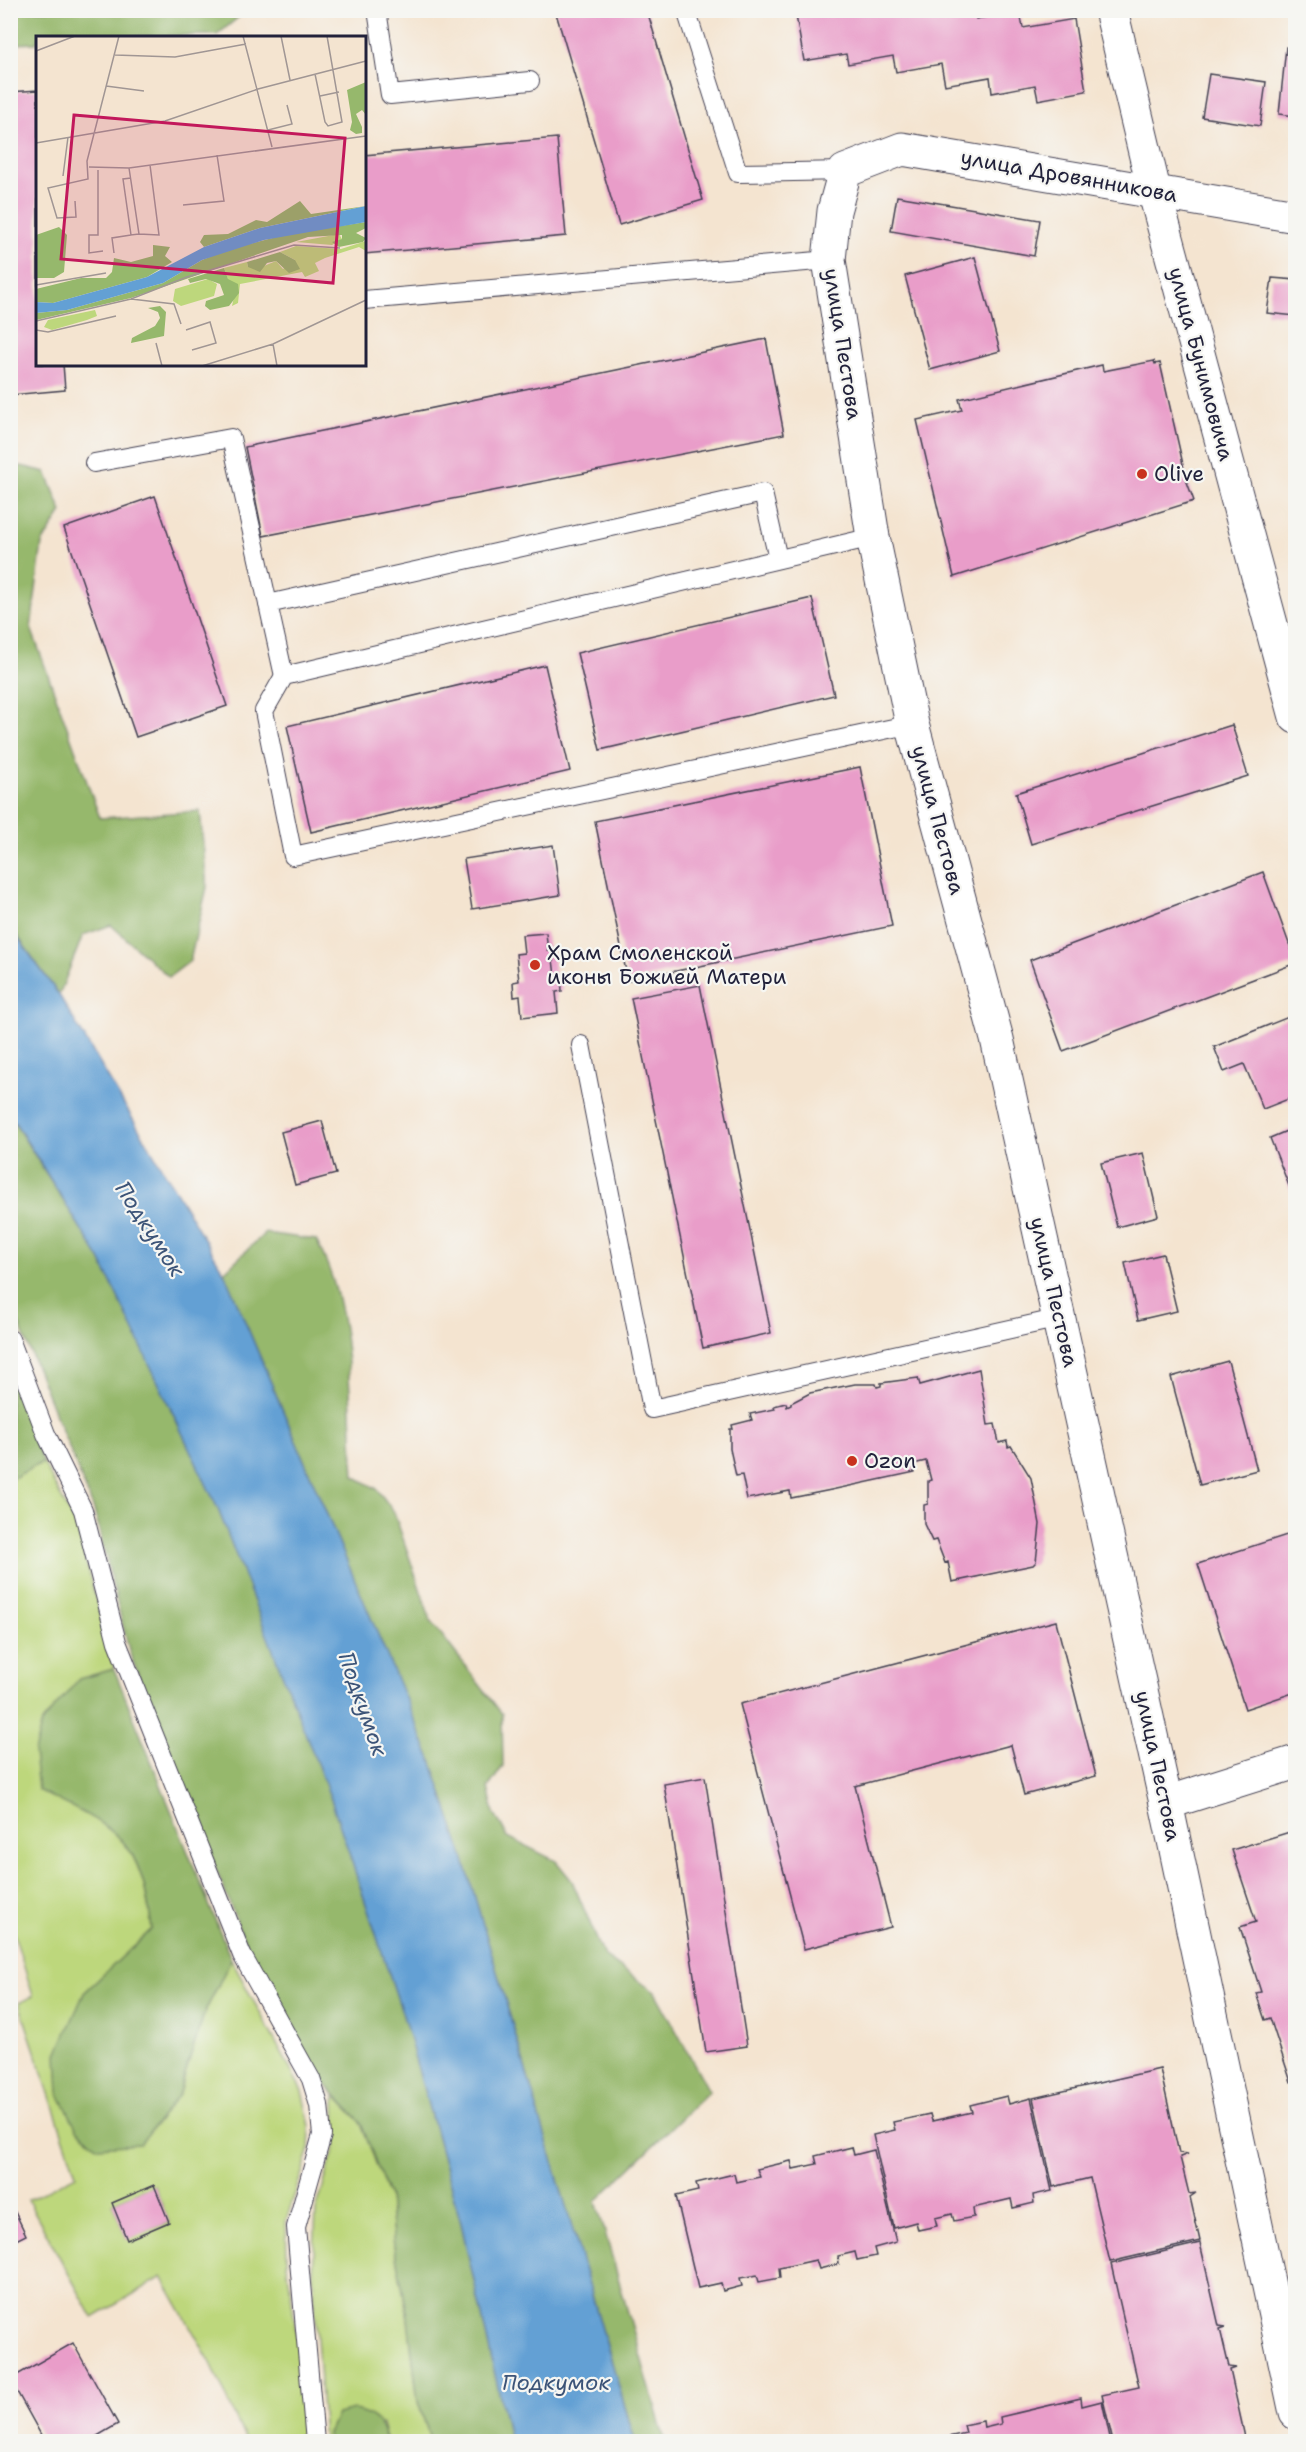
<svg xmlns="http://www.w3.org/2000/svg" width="1306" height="2452" font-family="'Shantell Sans',sans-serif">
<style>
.green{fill:#bdd77c;stroke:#707c5c;stroke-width:1.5;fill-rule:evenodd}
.forest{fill:#96b86c;stroke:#5c6d54;stroke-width:1.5}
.water{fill:#63a0d4;stroke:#426188;stroke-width:1.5}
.building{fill:#e99dc9}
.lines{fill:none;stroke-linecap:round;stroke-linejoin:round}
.service-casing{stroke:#423f51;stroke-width:20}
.minor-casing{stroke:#423f51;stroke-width:35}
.service{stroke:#fff;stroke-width:18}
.minor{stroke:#fff;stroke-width:33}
.poi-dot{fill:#c8321e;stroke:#f6f6f2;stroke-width:2}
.labels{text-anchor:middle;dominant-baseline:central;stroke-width:4.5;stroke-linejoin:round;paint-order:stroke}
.street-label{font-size:21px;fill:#22223b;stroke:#f6f6f2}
.poi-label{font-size:21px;fill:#22223b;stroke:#f6f6f2;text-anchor:start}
.water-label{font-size:22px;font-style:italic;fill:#3c5478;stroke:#f6f6f2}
.inset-road{fill:none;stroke:#a09694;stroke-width:1.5}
.view{fill:#c2185b;fill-opacity:0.15;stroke:#c2185b;stroke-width:3}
.inset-edge{fill:none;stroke:#22223b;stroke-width:3}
</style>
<rect width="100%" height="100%" fill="#f6f6f2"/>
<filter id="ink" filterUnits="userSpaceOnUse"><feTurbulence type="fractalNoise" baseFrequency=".0167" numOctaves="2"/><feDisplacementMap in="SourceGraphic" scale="12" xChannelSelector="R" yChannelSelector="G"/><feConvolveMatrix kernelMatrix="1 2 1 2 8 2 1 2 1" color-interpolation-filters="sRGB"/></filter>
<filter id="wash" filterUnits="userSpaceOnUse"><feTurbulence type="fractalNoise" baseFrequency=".008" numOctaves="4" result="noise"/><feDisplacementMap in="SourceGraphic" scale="24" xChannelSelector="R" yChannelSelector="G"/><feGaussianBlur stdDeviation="1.35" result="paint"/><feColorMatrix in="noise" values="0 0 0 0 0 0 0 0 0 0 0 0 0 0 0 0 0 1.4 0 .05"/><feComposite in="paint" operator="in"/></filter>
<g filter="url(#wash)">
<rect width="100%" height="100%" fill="#f4e4d0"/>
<g class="green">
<path d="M43,1462L77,1528L114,1669L79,1679L38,1790C66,1805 110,1822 128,1848C144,1872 148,1902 152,1929L84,1993L178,2096L204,2014L231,1959L302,2091L310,2126L309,2152L286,2220L287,2264L304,2392L305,2441H246L212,2365L162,2277L93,2318L28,2200L76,2175L19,2003L33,1996L11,1924V1479ZM154,2185L169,2222L127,2239L112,2203Z"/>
<path d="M335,2095L360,2121L389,2197L394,2246L407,2311L418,2402L431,2441H387L382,2424L328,2432V2441L324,2442L313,2276L316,2210L336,2144Z"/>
</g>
<g class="forest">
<path d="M10,11L11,10L246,11L217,35L38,38L37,43L11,44Z"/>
<path d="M21,466L46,472L62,512L42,543L31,628L100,818L200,811L207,887L190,961L169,977L111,925L83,935L59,995L11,927L10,469Z"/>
<path d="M10,1116L100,1259L218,1509L331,1799L403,2015L461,2223L510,2441H431L418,2402L407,2311L394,2246L389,2197L360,2121L312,2070L249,1952L130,1654L94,1510L11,1304Z"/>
<path d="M265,1233L316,1240C354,1310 349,1399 354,1476L377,1489L394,1512L431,1621L502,1714L503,1766L488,1788L494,1813L508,1837L556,1861L572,1881L604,1956L655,1992L709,2091L596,2201L665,2441H635L464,1860L430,1757L224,1272Z"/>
<path d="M10,1374L43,1462L11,1479H10Z"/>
<path d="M114,1669L231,1959L204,2014L178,2096L140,2144L98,2147L77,2129L59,2094L57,2054L84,1993L152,1929C148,1902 144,1871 128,1848C110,1822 66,1805 38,1790L34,1752L42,1722L79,1679Z"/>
<path d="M354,2410C374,2414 381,2422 387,2441H328V2433L337,2414Z"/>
</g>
<path class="water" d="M10,927L59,995L224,1272L430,1757L464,1860L635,2441H510L461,2223L403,2015L331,1799L218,1509L100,1259L11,1116Z"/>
<g id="blocks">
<g class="building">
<path d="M555,10H647L703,200L619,225Z"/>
<path d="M795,10H975L976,19L1020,12L1023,28L1074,19L1086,91L1038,100L1035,85L992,93L990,77L945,85L941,64L896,72L893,56L848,64L846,54L804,61Z"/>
<path d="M1286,47L1296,48V116L1279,114Z"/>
<path d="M1209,74L1266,82L1260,126L1202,117Z"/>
<path d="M38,90V364H63L65,390L10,395V92Z"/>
<path d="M557,138L566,236L364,254V155Z"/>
<path d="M897,196L1040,220L1034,256L891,231Z"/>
<path d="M975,257L1000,351L930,370L905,276Z"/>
<path d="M1272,278L1296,280V316L1267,313Z"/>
<path d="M766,339L784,434L263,536L245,447Z"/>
<path d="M1154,361L1155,364L1160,363L1187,482L1194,501L954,577L917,420L962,410L959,399L1102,365L1103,371Z"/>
<path d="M155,496L227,706L136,737L64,528Z"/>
<path d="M812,598L834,695L600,750L577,653Z"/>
<path d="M545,665L570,771L311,832L287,726Z"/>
<path d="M1232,725L1248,776L1031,844L1016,793Z"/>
<path d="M860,767L892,926L628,981L595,821Z"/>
<path d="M553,845L560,895L472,909L464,859Z"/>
<path d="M1263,872L1296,963L1063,1051L1030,960Z"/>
<path d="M546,933L548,951H552L555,976H561L562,991L556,992L558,1013L522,1017L520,996L514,997L513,982L519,981L516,954L524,953L522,935Z"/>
<path d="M700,985L771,1333L703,1348L631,998Z"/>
<path d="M1296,1014V1096L1263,1109L1244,1064L1224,1072L1214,1047Z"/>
<path d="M322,1121L336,1174L295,1185L281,1132Z"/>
<path d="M1296,1127V1201H1295L1270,1138Z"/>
<path d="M1143,1153L1158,1216L1117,1227L1101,1163Z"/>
<path d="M1163,1254L1177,1311L1138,1320L1125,1263Z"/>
<path d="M1228,1361L1257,1470L1200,1485L1171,1377Z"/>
<path d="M979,1369L988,1425L995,1424L999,1443L1007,1441L1008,1447L1011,1446L1031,1478L1040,1524L1036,1562L1033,1565L952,1582L948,1562L945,1563L936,1540L932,1541L924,1524V1505L928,1504V1481L931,1480L926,1461L913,1464L915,1472L831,1490L791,1498L790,1491L747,1499L742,1475L736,1476L730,1449V1429H733L732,1425L752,1420L750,1414L775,1409L774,1406L786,1403L787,1407L791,1405V1403L810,1393L855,1384H876L877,1387L881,1386V1383L918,1378L920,1385Z"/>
<path d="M1296,1532V1692L1245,1709L1198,1564Z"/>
<path d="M1056,1621L1096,1776L1024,1795L1011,1745L855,1786L891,1927L804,1949L740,1704Z"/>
<path d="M705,1777L747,2046L706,2052L664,1784Z"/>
<path d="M1296,1830V2081L1291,2082L1270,2018L1265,2020L1256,1993L1261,1992L1240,1927L1256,1922L1232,1850Z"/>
<path d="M1160,2069L1179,2153L1188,2154L1180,2157L1189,2194L1196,2193L1190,2197L1200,2241L1110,2262L1090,2178L1053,2187L1033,2098Z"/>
<path d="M1007,2096L1009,2104L1031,2098L1052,2191L1033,2195L1034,2203L1013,2208L1011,2199L973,2208L974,2217L954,2221L952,2214L935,2218L937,2226L918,2230L916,2222L894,2228L873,2135L895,2130L893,2122L930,2114L932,2121L972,2112L970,2105Z"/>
<path d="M852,2147L854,2155L874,2150L896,2242L874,2248L876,2256L857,2260L855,2252L838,2256L839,2264L819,2269L816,2260L779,2268L780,2278L759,2282L757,2275L740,2278L742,2286L723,2291L721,2283L698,2288L676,2196L698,2191L696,2183L734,2174L736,2182L760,2177L757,2169L791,2161L793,2169L817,2164L815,2156Z"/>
<path d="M154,2185L169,2222L127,2240L112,2203Z"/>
<path d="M15,2212L26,2235L10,2243V2214Z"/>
<path d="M1200,2243L1219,2326L1226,2327L1220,2329L1229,2367L1236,2368L1230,2370L1246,2442H1113L1102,2395L1139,2387L1111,2264Z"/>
<path d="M73,2343L118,2424L87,2442H45L10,2379Z"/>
<path d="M1081,2398L1082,2406L1102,2401L1111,2442H944L943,2438L966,2433L964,2425L983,2421L984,2428L1001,2424L1000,2417Z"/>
</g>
</g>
</g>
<g filter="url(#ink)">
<use href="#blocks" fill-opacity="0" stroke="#423f51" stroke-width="1.5"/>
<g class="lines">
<defs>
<g id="service">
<path d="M377,10L390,95L530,81"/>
<path d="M686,10L738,173L845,171"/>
<path d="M364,300L829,260"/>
<path d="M94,463L231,438L268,604"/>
<path d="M873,537L284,676L264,711L293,856L912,724"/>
<path d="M284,676L268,604L763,493L778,559"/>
<path d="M581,1045L652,1409L1060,1318"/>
<path d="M10,1339L46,1434L83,1510L117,1642L242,1955L311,2079L319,2105L322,2135L296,2227L315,2442"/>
</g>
<g id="minor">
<path d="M1111,10L1154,190L1296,717"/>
<path d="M1296,216L902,149L845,171L834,211L829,260L873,537L912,724L997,1039L1166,1803L1296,2413"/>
<path d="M1166,1803L1296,1762"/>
</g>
</defs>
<use href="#service" class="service-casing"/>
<use href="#minor" class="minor-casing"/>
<use href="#service" class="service"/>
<use href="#minor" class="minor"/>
</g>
</g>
<g class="poi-dot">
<circle cx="1142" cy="474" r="6"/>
<circle cx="535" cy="965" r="6"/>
<circle cx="852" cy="1461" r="6"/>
</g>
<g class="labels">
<g class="street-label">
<text transform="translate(1069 176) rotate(10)">улица Дровянникова</text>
<text transform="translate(843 344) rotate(81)">улица Пестова</text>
<text transform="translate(1201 364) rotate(75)">улица Бунимовича</text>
<text transform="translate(938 820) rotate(75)">улица Пестова</text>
<text transform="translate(1054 1292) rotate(77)">улица Пестова</text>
<text transform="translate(1158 1766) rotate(78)">улица Пестова</text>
</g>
<g class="poi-label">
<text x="1154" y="474">Olive</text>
<text x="547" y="953">Храм Смоленской<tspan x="547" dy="24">иконы Божией Матери</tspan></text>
<text x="864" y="1461">Ozon</text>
</g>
<g class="water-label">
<text transform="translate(150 1229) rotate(57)">Подкумок</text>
<text transform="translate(363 1704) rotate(71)">Подкумок</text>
<text x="556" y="2382">Подкумок</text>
</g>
</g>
<g transform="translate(36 36)">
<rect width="330" height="330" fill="#f4e4d0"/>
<path d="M303,198L306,203L296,209L260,206ZM330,205V215L323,211L289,222L279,227L283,235L269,241L266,236L204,248L202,267L196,270L198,261L188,232L211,226L212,231L228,230L240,225L247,233L259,224L244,216L260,210L305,213ZM172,243L181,248L178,260L145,270L137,265L139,253ZM59,274L61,280L51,284L16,294L8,291L12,284Z" fill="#bdd77c"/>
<path d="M330,46V79L326,74L320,78L326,91V97L320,98L314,94L316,86L311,54ZM264,165L275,178L330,170L224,192L168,211L164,206L168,199L192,198L220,184L231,186ZM330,186V192L320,197L330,202L327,206L303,211L296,206L306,203V199L272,201L95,262L0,284V277L31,274L127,247L166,224L194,213L252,198ZM23,191L31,199L28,236L18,242H0V199ZM117,209L134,211L129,220L136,226L111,241L17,267L0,266V253L45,242H70L76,236L78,222L95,226L117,220ZM244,216L259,224L264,233L253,237L240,225L231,227L224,236L212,231L211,226ZM188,232L192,243L202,248L203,257L193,270L174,274L169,270L170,265L188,259L184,248L170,243L154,247L152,243ZM112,272L124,270L130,276L128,300L95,307L96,302L119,290L124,282L122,276Z" fill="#96b86c"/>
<path d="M330,170V186L228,204L166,224L127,247L31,274L0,277V266L17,267L111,241L168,211L224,192Z" fill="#63a0d4"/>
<path class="inset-road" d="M207,0L236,111M245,0L254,44M0,15L39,0M79,19L139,21L210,8M279,38L289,86L292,90L306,86L291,0M70,50L108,55M284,60L303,56M232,94L256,88L251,69M0,107L129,85L222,53L330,25M53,131L93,132L330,100M93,132L103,198L123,199L114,129M62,134V199H53V217L67,215M27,140L32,101M95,142L87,143L95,199L103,198M39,165L40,181L21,182L12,152L52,143L51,125L83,0M147,169L188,165L181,119M78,217L76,202L95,199M0,249L70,237M95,263L138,268L145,288M0,285L95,263L151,241L258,209L304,212M0,294L12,296L80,280M150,294L174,286L180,307L156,314M120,307L126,330M237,308L241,330M166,330L237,308L330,264"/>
<path class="view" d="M38,79L309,102L297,247L25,223Z"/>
<rect width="330" height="330" class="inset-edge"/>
</g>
<rect width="1306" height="2452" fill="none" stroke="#f6f6f2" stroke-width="36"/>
</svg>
